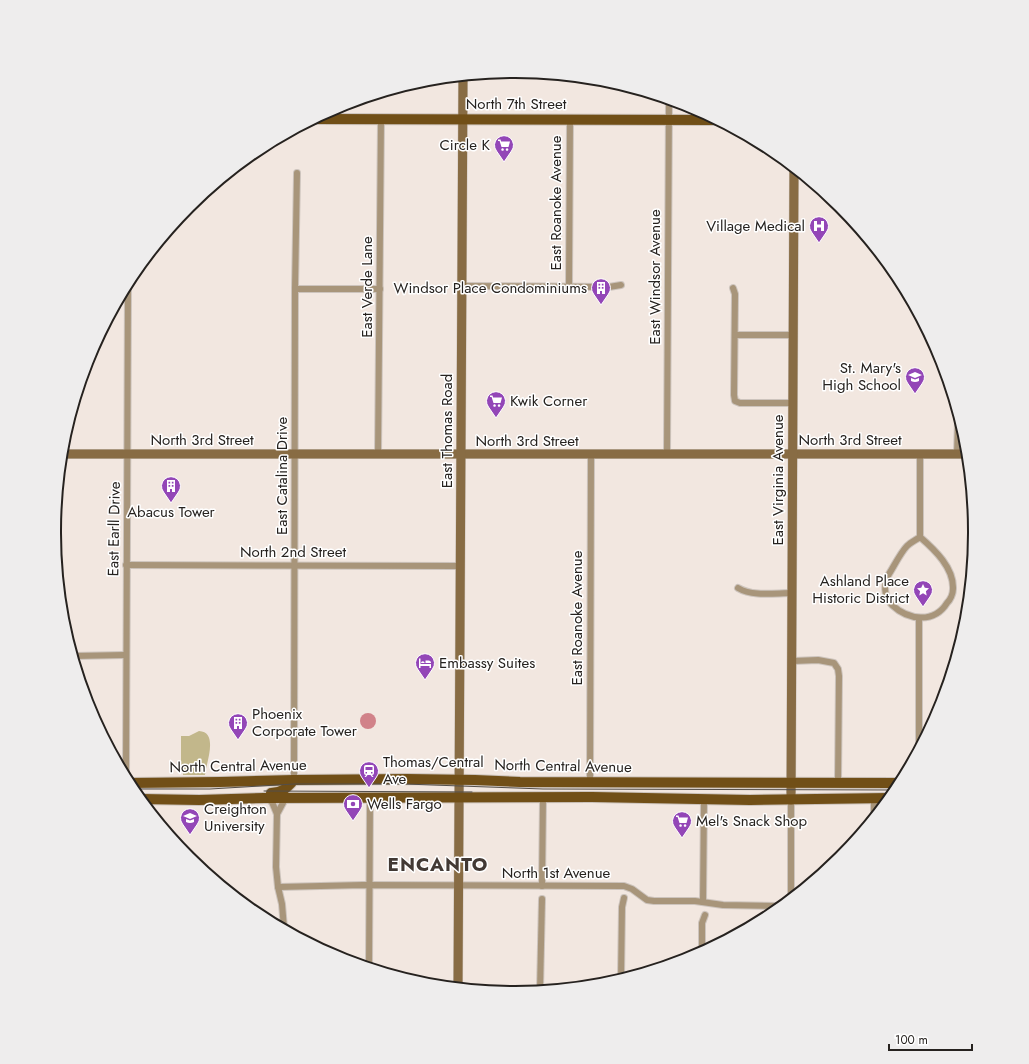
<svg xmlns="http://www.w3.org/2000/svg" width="1029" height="1064" font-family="Jost,sans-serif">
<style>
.green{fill:#c2b78b}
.water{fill:#d18289}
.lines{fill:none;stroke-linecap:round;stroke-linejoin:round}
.street-casing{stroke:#cdc4bd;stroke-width:8}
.secondary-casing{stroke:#cdc4bd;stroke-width:10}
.primary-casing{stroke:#cdc4bd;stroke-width:12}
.street{stroke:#a8957a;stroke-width:6}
.secondary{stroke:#886c44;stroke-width:9}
.primary{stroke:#714f17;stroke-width:10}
.tram{stroke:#534e4a;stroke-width:1}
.labels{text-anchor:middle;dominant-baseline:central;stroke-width:3;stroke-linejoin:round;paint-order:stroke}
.street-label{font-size:15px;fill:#26221f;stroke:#fff}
.poi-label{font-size:15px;fill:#26221f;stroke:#fff;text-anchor:start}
.district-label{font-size:19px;font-weight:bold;letter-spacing:1px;fill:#423934;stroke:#fff}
.rim{fill:none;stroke:#26221f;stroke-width:2}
</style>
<rect width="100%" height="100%" fill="#f2e7e0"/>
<path class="green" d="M199,731C219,732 206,763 205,775H183V772H181V736H189Z"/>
<circle class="water" cx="368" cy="721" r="8"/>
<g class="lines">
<defs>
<g id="street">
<path d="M461,286L609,287L621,285"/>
<path d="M569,287L570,119"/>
<path d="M733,288L735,294L734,395L735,401L740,403H793"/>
<path d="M295,289H380"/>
<path d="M735,335H793"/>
<path d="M667,454L669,100"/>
<path d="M957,454L958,421"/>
<path d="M378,455L381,119"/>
<path d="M920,537C916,540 911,542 907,546C901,552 894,566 889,574C884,584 883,596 892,605C908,620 934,624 947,603C950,600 953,594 953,589C954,568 935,550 920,537V454"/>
<path d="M126,565L460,566"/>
<path d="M738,588C753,597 775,593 792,593"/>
<path d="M73,656L125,655"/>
<path d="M793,661L818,660L834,663L838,669L839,676L838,783"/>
<path d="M919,748V618"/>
<path d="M126,776L128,282"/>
<path d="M294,780L295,289L297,173"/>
<path d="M590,782L591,455"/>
<path d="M267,799L272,802L277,814L276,867L278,887L282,904L284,928"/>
<path d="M277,814L284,801L288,797"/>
<path d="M874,816V798"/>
<path d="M542,886L543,798"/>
<path d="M278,887L363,885L624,886L632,889L647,900L654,901H695L723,905L781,906"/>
<path d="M791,898V800"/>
<path d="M703,902L704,800"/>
<path d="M702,952V923L705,915"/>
<path d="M369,967L370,798"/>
<path d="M621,979L622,907L624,898"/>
<path d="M540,990L542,899"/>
</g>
<g id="secondary">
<path d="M62,454H967"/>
<path d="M791,800L794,169"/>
<path d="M458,987L463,77"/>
</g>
<g id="primary">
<path d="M316,119L715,120"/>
<path d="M129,783L220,782L294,780L407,779L475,780L520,782L900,783"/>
<path d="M271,793C282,793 287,788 294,780"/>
<path d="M141,799L199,800L264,798L592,797L750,800L889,798"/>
</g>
</defs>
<use href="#street" class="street-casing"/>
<use href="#secondary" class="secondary-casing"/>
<use href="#primary" class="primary-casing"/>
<use href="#street" class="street"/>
<use href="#secondary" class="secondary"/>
<use href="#primary" class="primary"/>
<g class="tram">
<path d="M133,789H210L294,784H405L543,789L896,790"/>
<path d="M264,791L472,792"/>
</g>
</g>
<defs>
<symbol id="supermarket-pin" viewBox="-11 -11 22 30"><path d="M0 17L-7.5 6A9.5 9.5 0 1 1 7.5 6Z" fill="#9346b7" stroke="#fff"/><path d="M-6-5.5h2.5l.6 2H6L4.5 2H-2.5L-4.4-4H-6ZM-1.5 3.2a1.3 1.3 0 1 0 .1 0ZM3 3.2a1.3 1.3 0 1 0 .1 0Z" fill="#fff"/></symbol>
<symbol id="hospital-pin" viewBox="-11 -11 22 30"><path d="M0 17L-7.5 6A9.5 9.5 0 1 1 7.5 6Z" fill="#9346b7" stroke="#fff"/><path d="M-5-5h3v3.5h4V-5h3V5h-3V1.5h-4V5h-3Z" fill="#fff"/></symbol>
<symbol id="building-pin" viewBox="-11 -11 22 30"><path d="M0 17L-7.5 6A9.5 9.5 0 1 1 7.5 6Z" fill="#9346b7" stroke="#fff"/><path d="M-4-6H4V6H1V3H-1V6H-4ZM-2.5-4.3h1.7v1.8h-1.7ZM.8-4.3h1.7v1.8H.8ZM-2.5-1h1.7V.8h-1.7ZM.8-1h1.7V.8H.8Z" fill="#fff"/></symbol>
<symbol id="school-pin" viewBox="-11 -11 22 30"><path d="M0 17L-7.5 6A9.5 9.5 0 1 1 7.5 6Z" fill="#9346b7" stroke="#fff"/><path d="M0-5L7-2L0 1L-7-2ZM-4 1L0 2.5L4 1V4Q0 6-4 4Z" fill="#fff"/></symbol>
<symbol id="sight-pin" viewBox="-11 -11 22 30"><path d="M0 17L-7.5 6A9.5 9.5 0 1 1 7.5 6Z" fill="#9346b7" stroke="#fff"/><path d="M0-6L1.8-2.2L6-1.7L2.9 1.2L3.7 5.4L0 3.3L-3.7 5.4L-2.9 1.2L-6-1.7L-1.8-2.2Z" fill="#fff"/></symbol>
<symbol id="hotel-pin" viewBox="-11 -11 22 30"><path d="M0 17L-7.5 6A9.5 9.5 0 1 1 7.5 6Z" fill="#9346b7" stroke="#fff"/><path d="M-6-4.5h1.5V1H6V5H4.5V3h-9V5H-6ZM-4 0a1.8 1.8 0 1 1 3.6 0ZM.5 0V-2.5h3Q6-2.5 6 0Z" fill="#fff"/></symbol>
<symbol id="station-pin" viewBox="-11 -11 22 30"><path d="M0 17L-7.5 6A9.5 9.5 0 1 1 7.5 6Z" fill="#9346b7" stroke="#fff"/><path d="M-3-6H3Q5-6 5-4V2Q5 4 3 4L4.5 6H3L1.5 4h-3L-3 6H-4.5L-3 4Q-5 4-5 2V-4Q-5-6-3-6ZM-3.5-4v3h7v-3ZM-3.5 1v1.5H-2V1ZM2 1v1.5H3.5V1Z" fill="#fff"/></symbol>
<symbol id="bank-pin" viewBox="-11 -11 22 30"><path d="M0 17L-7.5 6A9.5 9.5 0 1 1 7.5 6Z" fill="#9346b7" stroke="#fff"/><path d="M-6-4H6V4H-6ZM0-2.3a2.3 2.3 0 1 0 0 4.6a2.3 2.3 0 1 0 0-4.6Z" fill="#fff"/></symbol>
<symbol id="university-pin" viewBox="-11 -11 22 30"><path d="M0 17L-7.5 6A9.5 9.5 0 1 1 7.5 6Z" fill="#9346b7" stroke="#fff"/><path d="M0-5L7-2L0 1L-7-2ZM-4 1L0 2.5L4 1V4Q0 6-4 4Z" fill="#fff"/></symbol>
</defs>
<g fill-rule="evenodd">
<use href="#supermarket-pin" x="493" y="134" width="22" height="30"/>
<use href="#hospital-pin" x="808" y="215" width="22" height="30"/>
<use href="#building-pin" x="590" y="277" width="22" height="30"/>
<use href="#school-pin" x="904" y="366" width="22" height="30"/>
<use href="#supermarket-pin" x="485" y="390" width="22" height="30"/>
<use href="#building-pin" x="160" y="475" width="22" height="30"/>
<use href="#sight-pin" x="912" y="579" width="22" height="30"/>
<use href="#hotel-pin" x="414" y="652" width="22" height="30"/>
<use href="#building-pin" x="227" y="712" width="22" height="30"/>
<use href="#station-pin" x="358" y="760" width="22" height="30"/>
<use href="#bank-pin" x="342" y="793" width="22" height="30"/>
<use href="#university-pin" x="179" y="807" width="22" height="30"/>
<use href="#supermarket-pin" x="671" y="810" width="22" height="30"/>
</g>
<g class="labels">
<g class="street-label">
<text x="516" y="104">North 7th Street</text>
<text transform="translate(556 203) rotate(-90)">East Roanoke Avenue</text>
<text transform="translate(655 277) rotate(-90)">East Windsor Avenue</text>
<text transform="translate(367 287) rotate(-90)">East Verde Lane</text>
<text transform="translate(447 431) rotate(-90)">East Thomas Road</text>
<text x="202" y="440">North 3rd Street</text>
<text x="850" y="440">North 3rd Street</text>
<text x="527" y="441">North 3rd Street</text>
<text transform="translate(282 476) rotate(-90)">East Catalina Drive</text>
<text transform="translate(778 480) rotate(-90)">East Virginia Avenue</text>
<text transform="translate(114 529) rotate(-89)">East Earll Drive</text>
<text x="293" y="552">North 2nd Street</text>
<text transform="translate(577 618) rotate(-90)">East Roanoke Avenue</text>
<text transform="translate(238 766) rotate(-1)">North Central Avenue</text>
<text transform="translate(563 766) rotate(1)">North Central Avenue</text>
<text x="556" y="873">North 1st Avenue</text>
</g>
<g class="poi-label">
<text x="490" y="145" text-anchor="end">Circle K</text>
<text x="805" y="226" text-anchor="end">Village Medical</text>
<text x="587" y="288" text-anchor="end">Windsor Place Condominiums</text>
<text x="901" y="368" text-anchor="end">St. Mary's<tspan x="901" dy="17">High School</tspan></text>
<text x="510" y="401">Kwik Corner</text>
<text x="171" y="512" text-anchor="middle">Abacus Tower</text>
<text x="909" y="581" text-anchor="end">Ashland Place<tspan x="909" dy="17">Historic District</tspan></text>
<text x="439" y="663">Embassy Suites</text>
<text x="252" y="714">Phoenix<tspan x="252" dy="17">Corporate Tower</tspan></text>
<text x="383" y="762">Thomas/Central<tspan x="383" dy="17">Ave</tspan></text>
<text x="367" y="804">Wells Fargo</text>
<text x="204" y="809">Creighton<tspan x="204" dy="17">University</tspan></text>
<text x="696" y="821">Mel's Snack Shop</text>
</g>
<g class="district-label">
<text x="438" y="864">ENCANTO</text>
</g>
</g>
<path d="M0 0H1029V1064H0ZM514 78H515A453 453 0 0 1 968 531V533A453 453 0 0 1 515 986H514A453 453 0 0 1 61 533V531A453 453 0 0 1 514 78Z" fill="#eeeded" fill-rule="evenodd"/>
<path class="rim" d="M514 78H515A453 453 0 0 1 968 531V533A453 453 0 0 1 515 986H514A453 453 0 0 1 61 533V531A453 453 0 0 1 514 78Z"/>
<path d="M889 1044v6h83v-6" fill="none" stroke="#26221f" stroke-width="2"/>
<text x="895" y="1044" font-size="12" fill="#26221f" stroke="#ffffff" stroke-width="3" paint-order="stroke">100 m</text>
</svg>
